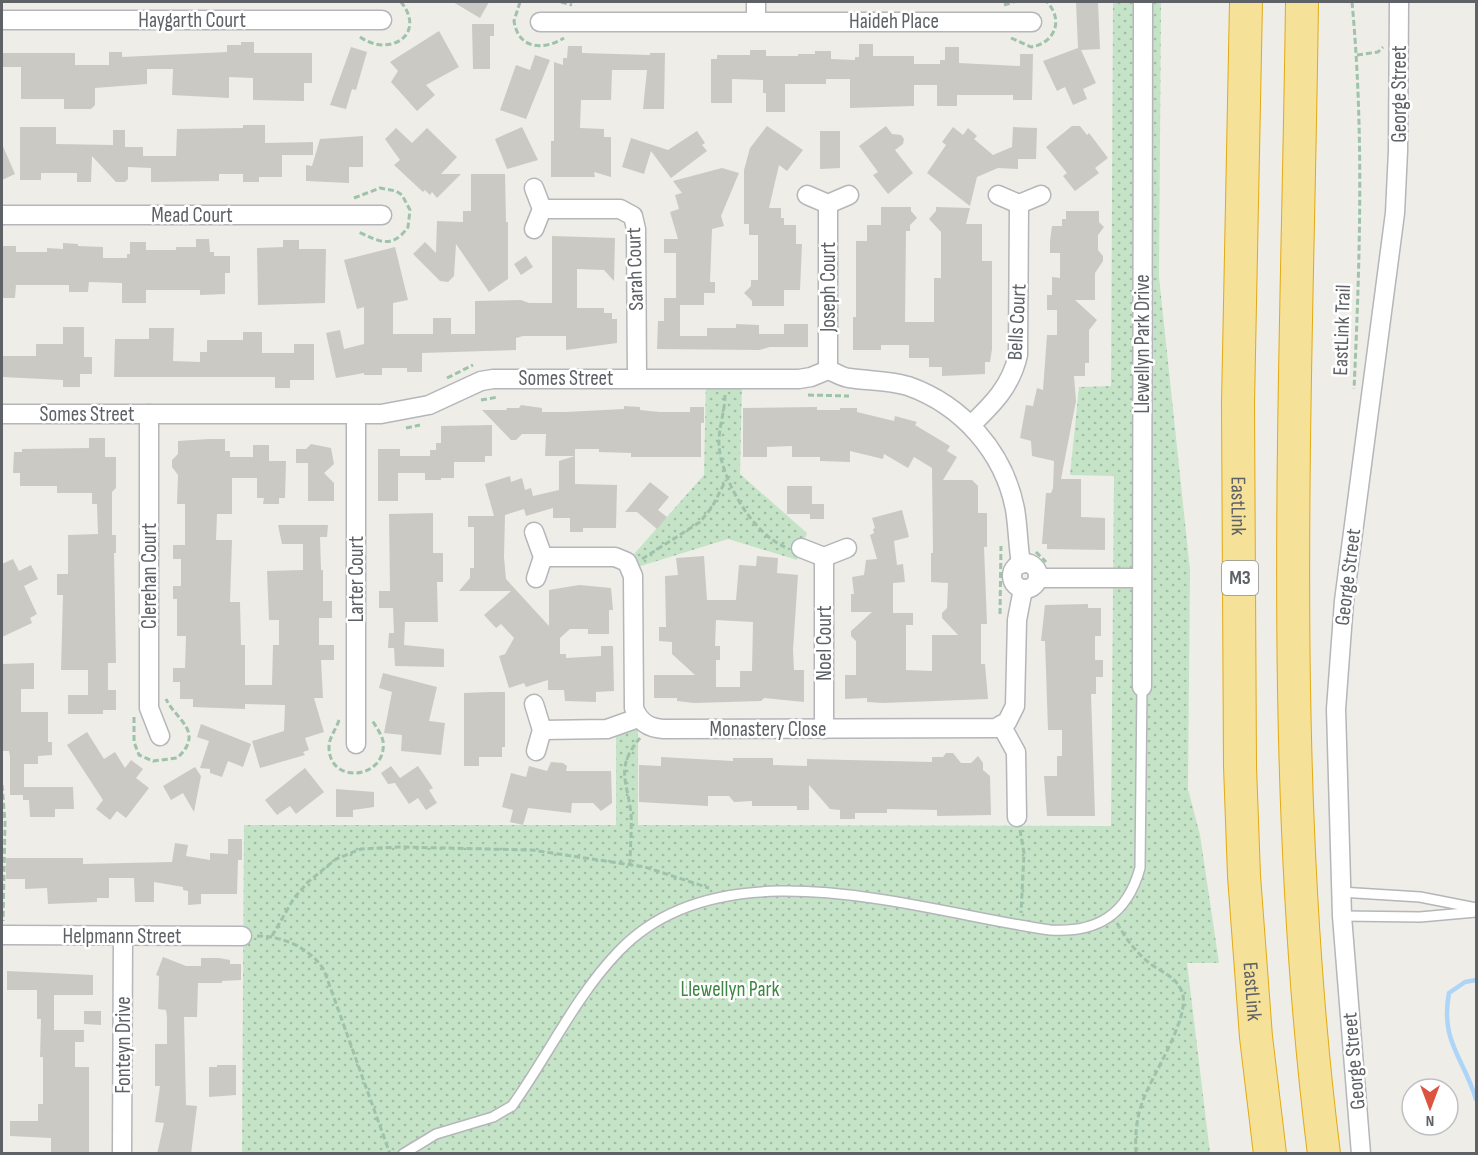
<svg xmlns="http://www.w3.org/2000/svg" width="1478" height="1155" font-family="'Sofia Sans Condensed',sans-serif">
<style>
.park{fill:url(#park-dots)}
.lines{fill:none;stroke-linecap:round;stroke-linejoin:round}
.stream{stroke:#add5f8;stroke-width:4.5}
.building{fill:#cbc9c3;fill-rule:evenodd}
.service-casing{stroke:#b4b6ba;stroke-width:12}
.minor-casing{stroke:#b4b6ba;stroke-width:21}
.motorway-casing{stroke:#e3aa13;stroke-width:34}
.path{stroke:#9ec2aa;stroke-width:3;stroke-dasharray:6 3;stroke-linecap:butt}
.service{stroke:#fff;stroke-width:9}
.minor{stroke:#fff;stroke-width:18}
.motorway{stroke:#f5e198;stroke-width:32}
.labels{text-anchor:middle;dominant-baseline:central;stroke-width:5;stroke-linejoin:round;paint-order:stroke}
.shield{fill:#fff;stroke:#8e9094;stroke-width:1.5}
.shield-label{font-size:20px;font-weight:bold;fill:#5e6166}
.street-label{font-size:21px;fill:#5e6166;stroke:#fff}
.park-label{font-size:21px;fill:#3e8544;stroke:#fff}
</style>
<defs>
<pattern id="park-dots" width="8" height="8" patternUnits="userSpaceOnUse" patternTransform="scale(1.5)"><rect width="8" height="8" fill="#c5e4c7"/><path d="M2 2h.1M6 6h.1" fill="none" stroke="#a3bca5" stroke-width="1.8" stroke-linecap="round"/></pattern>
</defs>
<rect width="100%" height="100%" fill="#efede7"/>
<g class="park">
<path d="M1113,2H1161L1159,277L1190,570L1188,789L1200,835L1219,963H1187L1210,1153L242,1154L244,825H616V728L638,718V825L1111,826L1114,476L1070,475L1079,387L1111,386Z"/>
<path d="M706,379H742L740,474L807,533L797,560L728,539L631,569L627,562L704,475Z"/>
</g>
<g class="lines">
<path class="stream" d="M1476,980L1465,982L1449,993C1440,1041 1463,1057 1476,1099"/>
</g>
<g class="building">
<path d="M453,2H489L480,18Z"/>
<path d="M1076,2H1098L1100,49L1081,50L1096,83L1083,89L1087,99L1073,105L1065,87L1057,91L1043,61L1078,48Z"/>
<path d="M472,24H494V36H490V69H473Z"/>
<path d="M439,31L459,67L426,85L435,95L417,111L391,82L398,71L390,62Z"/>
<path d="M241,42H254V53H312V83H304V101L253,100V78L229,77V98L172,95L173,69H147V84L95,88V105L91,109H64V99H21V67H2V53H75V65H109V52H122V57L227,52V45H241Z"/>
<path d="M859,44H873V56H914V64H940V60H945V47H959V63L1020,66V54H1033L1032,100H1013V95H957V106H937V85H914V106L850,108V79H826V84H785V112H766V93H763V80L732,79V103H711V59H717V55H750V50H766V56H798V54H815V51H831V59L855,60V57H859Z"/>
<path d="M568,46H582V53L650,55V53H665L664,109H643L647,70H612L611,100H581L580,128L604,129V137H611V177L594,172L595,177H551V141H554V62L563,65V58H567Z"/>
<path d="M351,47L367,52L356,90L352,89L346,109L330,105Z"/>
<path d="M535,55L550,60L526,119L500,110L516,65L530,70Z"/>
<path d="M243,125H265V143L313,142V155H282V177H259V182H243V174H219V181L151,182V168L128,167V179L125,182H116L92,156L91,182H77V173H41V180H20V127H56V144L113,145V130H125V147H143V156H176L177,129L243,128Z"/>
<path d="M767,126L803,150L787,171L779,165L769,208H781V218H784V225H796V244H802L800,290H784V306H752V301L744,293L751,286V280H758V235H749V224H744V170L750,148Z"/>
<path d="M886,126L892,134L901,135L904,139L903,144L895,150L913,173L888,194L873,175L878,172L859,146Z"/>
<path d="M1072,126H1080L1087,135L1089,133L1108,158L1095,168L1099,173L1075,191L1063,176L1067,173L1046,147Z"/>
<path d="M522,127L538,160L507,169L495,139Z"/>
<path d="M953,127L963,135L968,128L977,136L974,139L993,155L1012,147L1013,127L1037,128L1036,159H1018V169L998,168L977,177L970,206L927,173L946,145L942,142Z"/>
<path d="M396,128L412,143L427,128L457,157L441,174H461L437,198L432,192L430,195L425,190L423,192L394,165L400,160L385,139Z"/>
<path d="M697,131L705,143L702,145L707,151L671,178L651,151L644,174L622,167L631,138L668,150Z"/>
<path d="M820,131H840V168L820,169Z"/>
<path d="M363,136V167H349V183L306,181V165L312,166L320,139Z"/>
<path d="M2,144L15,174L2,180Z"/>
<path d="M722,168L739,173L721,216L724,226L712,229L710,282H715V293H704V305H680V336H707V328H736V324L759,325V334H784V324H808V347H770L759,350L657,349L658,321H664V298H676V253H664V239H678L670,212L679,209L675,195L682,193L673,181Z"/>
<path d="M471,174H505L506,222H508V279L489,292L456,244L454,276L448,282L440,281L413,254L425,242L436,253L437,221L463,222V211H471Z"/>
<path d="M881,207H911V211L917,218L910,225V231H906L905,322H934V278H941V232L929,219L936,211V207L970,208L966,224H982V261H992V349L990,362H985V374L942,376V367H929V358H909V345H881V350H853V317H856V241H867V225H881Z"/>
<path d="M1066,211H1099V222L1104,227L1098,235V250L1103,256V261L1095,273V300H1075L1097,320L1089,330V363H1085V376H1074L1076,401L1061,479H1081V517L1105,518V550L1047,549V544H1042L1046,493H1051L1053,488L1054,461L1032,456L1031,441L1020,438L1026,405L1033,406L1037,388L1043,390L1047,335H1057V310H1047V295H1052V277L1060,278V253H1050V241L1052,226H1062V219H1066Z"/>
<path d="M552,236L615,238L614,281L604,270L577,269V308H604V313H612V319H617V343L566,350V336H523L516,338V350L422,353V372H407V368H382V375H364V373L336,378L326,333L340,330L344,349L364,344V307L357,309L344,260L395,247L408,300L393,303V334H433V318H451V334H475V301L521,300L529,303H552Z"/>
<path d="M196,239H209L210,252H214V256H230V273H225V294L200,295V290H146V303H122V283L89,282L88,292H69V285H16L15,298H2V246H16V252H47V248L63,249V243L78,244V246L103,247V258H127V254H130V242H146V250H176V247H196Z"/>
<path d="M283,240H299V249H326L325,303L258,305L257,248L283,247Z"/>
<path d="M526,256L533,267L521,275L514,264Z"/>
<path d="M63,327H84V357H92V374H80V387H63V380L2,377V356H36V344H63Z"/>
<path d="M149,328H174L173,361L200,362V352H207V340H243V332H262V353H294V344H314V380H290V388H275V377H114L115,339H149Z"/>
<path d="M521,405L542,408V412H565L624,409V406L640,407V410L660,412H690V407H704V423H701V457H631V453L599,452V449H575V456H545L546,434H522L516,440H511L482,410H506L507,408H519Z"/>
<path d="M817,407V410H840V408H857V412L894,421L895,416L917,422L915,425L950,446L947,451L957,457L943,480H972L978,486V513H987V547H984L987,624H981V664H985L988,699L883,703L867,702V698L845,699V675H856V641L851,636V631L872,612H851V594H854L852,577L864,575L866,560L877,559L870,535L874,533L873,529L875,528L872,518L902,510L909,537L894,541L897,565L903,564L905,582L893,583V613H913V625H906V670L932,671V635H958L942,618V613L947,608L948,583L931,582V553H933L932,468L914,457L908,468L884,454L883,459L850,451V462L820,461V457H792V446L767,447V457H743V408Z"/>
<path d="M492,425V456H485V462H454V478H441V480H425V473H398V501H378V449H400V456H430V450H436V443H441V426Z"/>
<path d="M89,438H105V457H116V488L112,492V535H116V553H114L116,663H108V690H116V710H103V714H68V695H88V670H61L63,595H57V574H68V535L98,534L97,504H92V493H57V486H20V473H13L14,452H22V449L89,448Z"/>
<path d="M209,439H225V451H230V457H253V445H269V461H286L285,498H279V504H263L264,498H257V478H232V514H217L216,540H232L230,602H240L241,645H245V685H272L273,645H279V620H269L267,571L303,570V544H282L278,525H328L327,537H320L321,570H323V601H332V618H319V645H334V660H321L323,698H314L324,732L305,738L309,750L303,752L305,755L260,768L252,741L284,731L285,705L245,704V709L193,707V699H180V682H173V668H185L186,636H177V599H173V586H181V559H173V545H185V504H177L178,475L172,467V460L178,454V441Z"/>
<path d="M311,444L331,448L334,464L324,473L334,483V501H308V463H296V449H306Z"/>
<path d="M575,456V484L617,485L616,528H583V532H570V518H553V508L526,516L524,509L505,515L504,557L506,579L549,626V590L579,585L611,588L613,610H609V634H588V629H570L560,638V654H566V658L601,656V646H613L614,691L596,692V702L565,701L564,690H548V680L526,687L524,683L509,688L499,656L505,654L514,638L501,624L496,628L484,615L511,591H459L470,578V568H474V527H468V516H494L485,484L510,476L511,482L522,478L525,490L531,488L533,496L559,490V461Z"/>
<path d="M650,482L669,497L658,510L667,517L657,529L637,512H625Z"/>
<path d="M787,486H812V504H824V519H810V514H787Z"/>
<path d="M433,513V553H443V582H437L438,622H405L404,645L444,649V667L395,666L394,648H388L389,633H394L393,608H379V591H390L389,514Z"/>
<path d="M704,556L707,600H736L739,565L756,566L757,556L778,558L777,573L798,575L793,650L794,670H804V702L764,698L761,701L694,703L677,701V698H654V675H695L672,654V642L659,641V627H666L665,576L678,575L676,558ZM716,620L753,622L752,671H740V687H716V660H720V646H715Z"/>
<path d="M13,559L19,571L31,565L38,579L24,586L37,614L30,618L32,623L2,637V564Z"/>
<path d="M1088,604V608H1101V636H1095V660H1103V677H1096V694H1091L1095,816H1047L1044,776H1057V756H1062V730H1048L1045,641H1041L1045,605Z"/>
<path d="M34,663V689H21V712H48V742H52V755L38,756V764H24V787H73L74,809H55V817H30L29,800H23V795H10V757L9,751H2V664Z"/>
<path d="M383,673L437,687L429,721L445,723L441,755L401,751L402,735L384,733L392,692L379,688Z"/>
<path d="M491,692H505V747H502V757H479V766H464V693Z"/>
<path d="M201,724L251,744L243,767L228,761L222,777L210,773V769L200,768L209,741L197,737Z"/>
<path d="M87,732L104,759L115,752L125,768L131,760L143,769L136,778L149,788L126,818L117,811L110,820L96,809L103,800L67,745Z"/>
<path d="M946,753H953L961,763H971L978,756L983,763V770L990,776L991,815L937,816V810L887,809V813H855V819H840V810L830,809L809,785V810H797V806H752V801L734,802L729,796H708V806L639,802V765L661,766V757L733,761V758H773V765L807,766V759L932,762V757H943Z"/>
<path d="M551,762L563,763L567,766L566,771H611L612,803L601,811L593,803H572L571,813L528,808L523,825L510,822L513,810L502,807L511,773L526,777L529,766L547,771Z"/>
<path d="M391,766L400,778L418,766L433,788L429,790L437,803L426,810L418,798L409,804L395,783L388,784L381,773Z"/>
<path d="M195,767L201,776L194,812L183,793L171,800L163,786Z"/>
<path d="M305,768L324,792L296,814L290,806L277,815L265,800Z"/>
<path d="M336,789L374,792V807L353,810V817H336Z"/>
<path d="M228,839H242V860H238L237,894H201V904L188,905V891L183,890V887L154,882V902H135L134,878H109V898H97V902L48,904L47,888L25,889V879H6V858H83V864L172,862L175,843L188,845L186,856L210,860V853L228,854Z"/>
<path d="M163,957L186,966H201V958H219L230,960V964H241V980L222,981V983H198L197,1017H184L186,1105L197,1106L191,1154H157L164,1123L155,1122L160,1086H155V1044H167V1017L166,1010L158,1009L159,976L156,975Z"/>
<path d="M7,971L93,975V995H54V1030H84V1042H75V1067H89V1154H51V1138L10,1136V1121H38V1104H43V1057H40L41,1019H37V990H7Z"/>
<path d="M84,1011H101V1025L84,1024Z"/>
<path d="M217,1065H236V1095L209,1097V1067H217Z"/>
</g>
<g class="lines">
<defs>
<g id="service">
<path d="M1340,892L1420,897L1476,908"/>
<path d="M1342,916L1420,917L1476,912"/>
<path d="M403,1154L436,1134L493,1117L512,1106C548,1056 575,997 618,952C722,841 921,912 1050,930C1097,933 1127,915 1140,868L1142,687"/>
</g>
<g id="minor">
<path d="M756,2V20"/>
<path d="M2,20H382"/>
<path d="M540,22H1032"/>
<path d="M534,188L542,209L534,229"/>
<path d="M807,195L828,204L849,195"/>
<path d="M998,195L1019,204L1041,195"/>
<path d="M542,209H620L633,216L636,229L637,378"/>
<path d="M2,215H382"/>
<path d="M828,370V204"/>
<path d="M2,414H381L429,405L481,381L493,379H799L811,377L828,370C835,372 841,377 849,378C869,381 888,380 908,386C962,405 1004,452 1015,509C1018,527 1018,546 1021,564"/>
<path d="M149,414V708L160,736"/>
<path d="M356,415V744"/>
<path d="M971,425C993,404 1011,386 1018,355L1019,204"/>
<path d="M534,532L543,557L536,578"/>
<path d="M801,548L824,557L847,548"/>
<path d="M543,557H615L627,562L633,576L634,708C639,722 649,728 663,729L996,728L1007,722L1015,706L1017,620L1023,589"/>
<path d="M824,557V729"/>
<circle cx="1025" cy="576" r="13"/>
<path d="M1039,578H1142"/>
<path d="M1142,687L1143,2"/>
<path d="M534,704L542,730L536,751"/>
<path d="M1001,725L1016,752L1017,817"/>
<path d="M542,730L607,729L638,718"/>
<path d="M2,935L242,936"/>
<path d="M122,1154L123,936"/>
<path d="M1361,1154L1342,916L1336,709L1344,601L1395,213L1398,151L1399,2"/>
</g>
<g id="motorway">
<path id="s1" d="M1246,2L1238,404L1240,766L1244,876L1256,1037L1270,1154"/>
<path d="M1302,2C1297,384 1276,773 1324,1154"/>
</g>
</defs>
<use href="#service" class="service-casing"/>
<use href="#minor" class="minor-casing"/>
<use href="#motorway" class="motorway-casing"/>
<g class="path">
<path d="M520,2L514,21C518,49 543,51 564,38"/>
<path d="M561,2L572,5"/>
<path d="M1352,2C1364,130 1360,260 1354,389"/>
<path d="M1004,5L1014,2"/>
<path d="M360,37C390,58 427,34 401,2"/>
<path d="M1011,38L1031,47C1055,43 1064,20 1047,2"/>
<path d="M1357,55L1378,52L1383,47"/>
<path d="M354,198L380,188L396,191L402,195L410,210L408,227C391,251 378,240 358,232"/>
<path d="M447,378L473,365"/>
<path d="M725,395C725,412 718,429 719,446C722,480 752,533 785,547"/>
<path d="M808,395L849,396"/>
<path d="M481,400L498,397"/>
<path d="M406,428L420,425"/>
<path d="M1036,552L1046,562"/>
<path d="M642,559L700,522L712,507L726,480"/>
<path d="M1000,614L1001,546"/>
<path d="M134,717V742L139,755L153,761L177,758C206,732 175,719 166,699"/>
<path d="M339,720C336,730 329,737 329,747C329,786 388,779 383,741C381,733 376,727 372,720"/>
<path d="M2,785L5,822L3,921"/>
<path d="M1020,830L1024,853L1021,913"/>
<path d="M630,865C630,848 632,830 631,813C627,780 615,768 640,738"/>
<path d="M1117,923C1126,939 1137,954 1152,965C1164,973 1177,978 1182,992C1192,1016 1150,1078 1142,1103C1136,1120 1135,1136 1136,1154"/>
<path d="M257,936C283,936 310,948 324,970L390,1154"/>
<path d="M272,936L294,898L308,882L336,859L361,849L399,847L532,850L645,867L709,888"/>
</g>
<use href="#service" class="service"/>
<use href="#minor" class="minor"/>
<use href="#motorway" class="motorway"/>
</g>
<g class="labels">
<rect class="shield" x="1222" y="561" width="36" height="34" rx="4.5"/>
<g class="shield-label">
<text x="1240" y="578">M3</text>
</g>
<g class="street-label">
<text x="192" y="20">Haygarth Court</text>
<text x="894" y="21">Haideh Place</text>
<text transform="translate(1399 94) rotate(-90)">George Street</text>
<text x="192" y="215">Mead Court</text>
<text transform="translate(635 269) rotate(-92)">Sarah Court</text>
<text transform="translate(828 287) rotate(-90)">Joseph Court</text>
<text transform="translate(1017 322) rotate(-87)">Bells Court</text>
<text transform="translate(1342 330) rotate(-88)">EastLink Trail</text>
<text transform="translate(1142 344) rotate(-90)">Llewellyn Park Drive</text>
<text x="566" y="378">Somes Street</text>
<text x="87" y="414">Somes Street</text>
<text stroke="none"><textPath href="#s1" startOffset="504">EastLink</textPath></text>
<text transform="translate(149 576) rotate(-90)">Clerehan Court</text>
<text transform="translate(1348 577) rotate(-83)">George Street</text>
<text transform="translate(356 579) rotate(-90)">Larter Court</text>
<text transform="translate(824 643) rotate(-90)">Noel Court</text>
<text x="768" y="729">Monastery Close</text>
<text x="122" y="936">Helpmann Street</text>
<text stroke="none"><textPath href="#s1" startOffset="990">EastLink</textPath></text>
<text transform="translate(123 1045) rotate(-90)">Fonteyn Drive</text>
<text transform="translate(1354 1061) rotate(-95)">George Street</text>
</g>
<g class="park-label">
<text x="730" y="989">Llewellyn Park</text>
</g>
</g>
<rect width="1478" height="1155" fill="none" stroke="#5e6166" stroke-width="6"/>
<g transform="translate(1430 1107) rotate(180)"><circle r="28" fill="#ffffff" stroke="#bfc0c2" stroke-width="1.5"/>
<path d="M0-4.5L10 22L0 15L-10 22Z" fill="#dc5340"/>
<text y="-9" font-size="16" font-weight="bold" text-anchor="middle" fill="#5e6166">N</text>
</g>
</svg>
